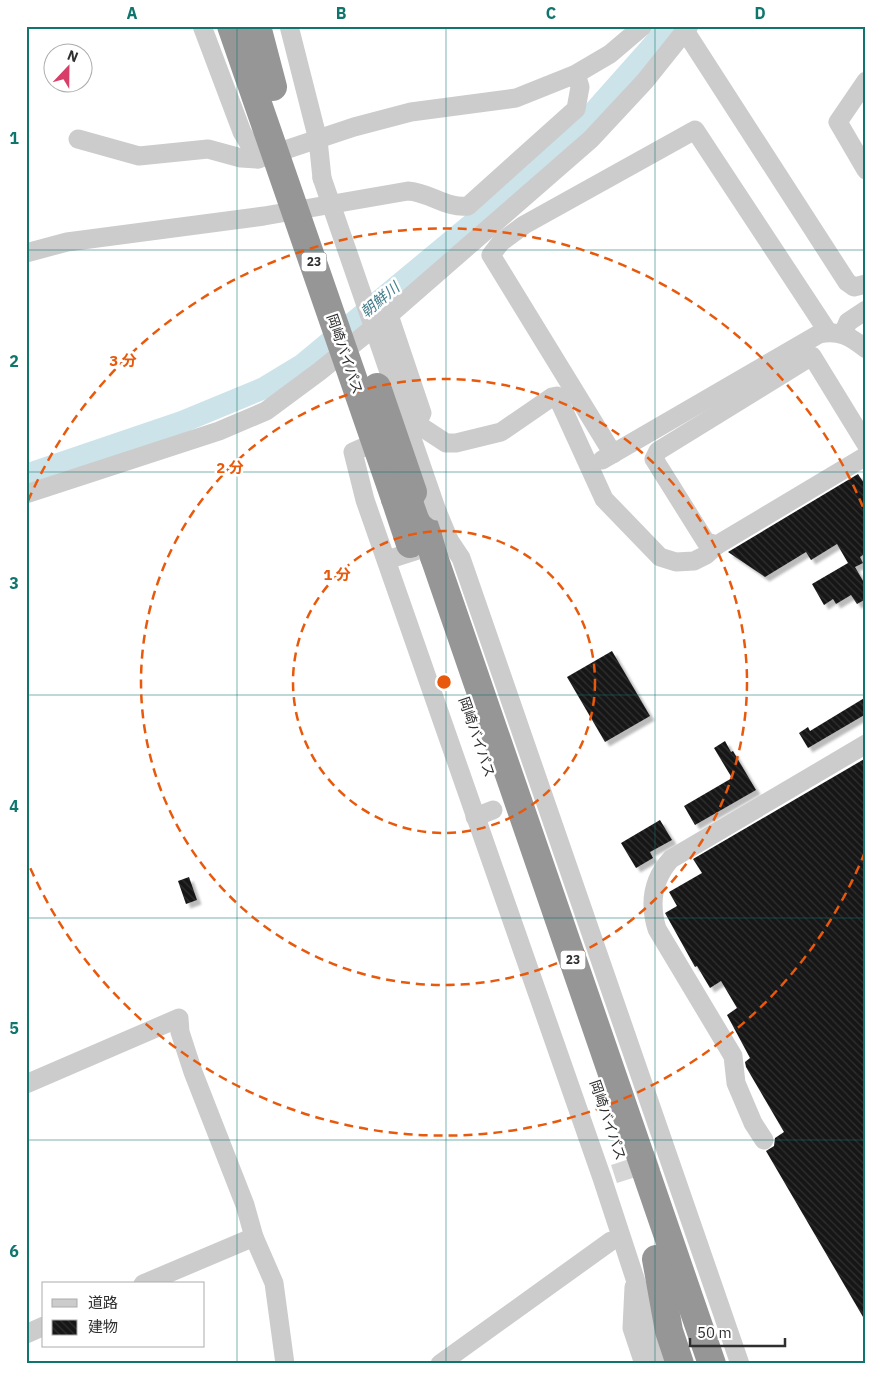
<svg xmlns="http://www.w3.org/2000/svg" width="892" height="1390" font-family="'IBM Plex Sans','Noto Sans JP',sans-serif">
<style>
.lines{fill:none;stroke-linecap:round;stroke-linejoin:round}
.river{stroke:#cbe3e9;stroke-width:22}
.building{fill:url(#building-back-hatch);filter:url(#shadow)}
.minor-tunnel{stroke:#d5d5d5;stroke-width:19;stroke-dasharray:19 9;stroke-linecap:butt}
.minor{stroke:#ccc;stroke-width:19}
.highway{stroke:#969696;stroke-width:28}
.minor-bridge{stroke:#ccc;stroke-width:19}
.highway-bridge{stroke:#969696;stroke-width:28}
.grid{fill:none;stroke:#0f766e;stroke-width:1;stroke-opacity:0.55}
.ring{fill:none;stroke:#e8590c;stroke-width:2.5;stroke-dasharray:9 6}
.labels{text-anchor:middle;stroke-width:5;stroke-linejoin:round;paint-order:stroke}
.shield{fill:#fff;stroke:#6d6d6d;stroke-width:1}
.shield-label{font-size:12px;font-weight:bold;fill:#2f2f2f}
.street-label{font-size:14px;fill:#2f2f2f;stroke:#fff}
.water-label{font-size:15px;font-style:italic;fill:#437d8a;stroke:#fff}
.centre{fill:#e8590c;stroke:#fff;stroke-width:2.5}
.ring-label{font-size:15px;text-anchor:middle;font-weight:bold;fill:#e8590c;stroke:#fff;stroke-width:5;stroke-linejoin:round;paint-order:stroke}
.neatline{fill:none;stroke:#0f766e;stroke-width:2}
.grid-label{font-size:16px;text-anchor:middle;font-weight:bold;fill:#0f766e}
</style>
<defs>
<pattern id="building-back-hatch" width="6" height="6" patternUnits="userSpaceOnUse" patternTransform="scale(1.25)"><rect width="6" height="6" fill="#161616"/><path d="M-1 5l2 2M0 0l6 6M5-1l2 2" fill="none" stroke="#303030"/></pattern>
<filter id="shadow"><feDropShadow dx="4.5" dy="4.5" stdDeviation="1" flood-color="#0004"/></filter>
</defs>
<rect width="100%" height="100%" fill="#fff"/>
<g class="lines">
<path class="river" d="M26,475L182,422L264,388L302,365L472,224L583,124L670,26"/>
</g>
<g class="building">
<path d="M858,474L866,486V553L860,557L863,563L855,567L866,586V599L857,604L851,595L836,604L833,599L824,605L812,584L848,563L837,544L811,560L806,552L765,577L728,552Z"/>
<path d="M612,651L650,716L605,742L567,677Z"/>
<path d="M866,697V714L808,748L799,733L808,727L810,731Z"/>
<path d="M725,741L731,752L733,751L756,790L695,825L684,806L732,778L714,748Z"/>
<path d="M866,758V1322L766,1151L774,1146L775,1138L784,1132L746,1067L745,1062L750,1058L727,1015L737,1008L721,981L710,988L697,966L695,967L665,913L677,906L669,892L702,873L693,859Z"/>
<path d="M660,820L672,840L650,852L653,858L636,868L621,843Z"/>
<path d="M189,877L197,900L186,904L178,881Z"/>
</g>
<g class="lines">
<path class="minor-tunnel" d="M614,1174L657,1160"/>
<g class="minor">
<path d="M202,26L242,132L258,159"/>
<path d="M289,26L318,140L322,178"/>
<path d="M685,31L847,282L854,287L866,284"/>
<path d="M866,81L838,122L866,170"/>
<path d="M78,139L139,156L208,149L241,158L258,159L354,127L411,112L516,98L576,74L610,54L643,26"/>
<path d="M26,253L67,242L264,216L408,191C429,192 447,209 468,206L576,109L580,87L576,74"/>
<path d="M389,315L422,413L417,424L353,452L365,500L602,1178L663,1364"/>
<path d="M843,334L848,322L866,310"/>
<path d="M417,424L446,443H456L501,432L552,397L557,396L604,499L660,557L676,562L694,561L706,555L717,545"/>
<path d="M866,444L812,356L658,451L654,459L706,542L717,545L866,456"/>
<path d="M613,454L491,255L501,242L524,225L695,130L828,332"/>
<path d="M602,460L819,334C839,330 850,336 866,349"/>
<path d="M26,494L219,431L266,411L320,371L389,315L591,139L645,81L689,26"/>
<path d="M437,511L449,540"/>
<path d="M387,560L449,540L461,558L740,1364"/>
<path d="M475,817L493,810"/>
<path d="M26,1084L179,1018L180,1032L193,1072L245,1205L254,1237L274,1283L285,1364"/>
<path d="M764,1140L753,1123L736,1083L733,1056L657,929C649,903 653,879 671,859L866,744"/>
<path d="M143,1284L254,1237"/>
<path d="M634,1287L632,1328L644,1364"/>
<path d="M26,1334L44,1326"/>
<path d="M440,1364L611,1241"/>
</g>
<g class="highway">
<path d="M257,26L273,87"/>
<path d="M413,492L428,536"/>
<path d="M395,499L410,544"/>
<path d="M434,557L712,1364"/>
<path d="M656,1259L669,1331L680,1364"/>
</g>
<path class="minor-bridge" d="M322,178L437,511"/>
<g class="highway-bridge">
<path d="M231,26L395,499"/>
<path d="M377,387L413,492"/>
<path d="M428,536L434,557"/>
</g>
</g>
<path class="grid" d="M237,26V1364M446,26V1364M655,26V1364M26,250H866M26,472H866M26,695H866M26,918H866M26,1140H866"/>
<g class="ring">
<circle cx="444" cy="682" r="151"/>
<circle cx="444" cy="682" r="303"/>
<path d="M865 852A454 454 0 0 1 28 863M28 501A454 454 0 0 1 865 512"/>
</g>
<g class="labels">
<g class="shield">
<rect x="301.5" y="252.5" width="25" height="19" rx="4"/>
<rect x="560.5" y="950.5" width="25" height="19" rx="4"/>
</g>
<g class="shield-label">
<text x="314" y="266">23</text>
<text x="573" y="964">23</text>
</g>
<g class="street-label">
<text transform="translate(345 354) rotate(71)" y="5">岡崎バイパス</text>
<text transform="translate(477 737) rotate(71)" y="5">岡崎バイパス</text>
<text transform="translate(608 1120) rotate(71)" y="5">岡崎バイパス</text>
</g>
<g class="water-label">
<text transform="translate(380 300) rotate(-40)" y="5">朝鮮川</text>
</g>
</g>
<circle cx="444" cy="682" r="8" class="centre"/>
<g class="ring-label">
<text x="123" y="366">3 分</text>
<text x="230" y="473">2 分</text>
<text x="337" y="580">1 分</text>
</g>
<rect width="892" height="1390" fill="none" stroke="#ffffff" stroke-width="55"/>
<rect x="42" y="1282" width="162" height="65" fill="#ffffff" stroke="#acacac"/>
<rect x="52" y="1299" width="25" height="8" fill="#cccccc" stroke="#acacac"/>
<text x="88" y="1308" font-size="15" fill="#2f2f2f">道路</text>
<rect x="52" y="1320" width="25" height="15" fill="url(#building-back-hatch)" stroke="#acacac"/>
<text x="88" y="1332" font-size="15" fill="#2f2f2f">建物</text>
<g transform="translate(68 68) rotate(22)"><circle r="24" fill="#ffffff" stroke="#acacac"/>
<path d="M0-4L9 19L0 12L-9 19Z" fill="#d73f68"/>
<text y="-8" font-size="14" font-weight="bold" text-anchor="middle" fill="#2f2f2f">N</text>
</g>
<path d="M690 1338v8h95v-8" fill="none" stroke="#2f2f2f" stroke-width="2.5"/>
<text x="697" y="1338" font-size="15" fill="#2f2f2f" stroke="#ffffff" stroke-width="4" paint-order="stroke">50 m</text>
<rect x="28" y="28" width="836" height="1334" class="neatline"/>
<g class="grid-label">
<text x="132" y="19">A</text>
<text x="341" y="19">B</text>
<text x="551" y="19">C</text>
<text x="760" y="19">D</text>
<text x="14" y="144">1</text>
<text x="14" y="367">2</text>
<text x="14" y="589">3</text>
<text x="14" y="812">4</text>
<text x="14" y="1034">5</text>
<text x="14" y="1257">6</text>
</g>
</svg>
